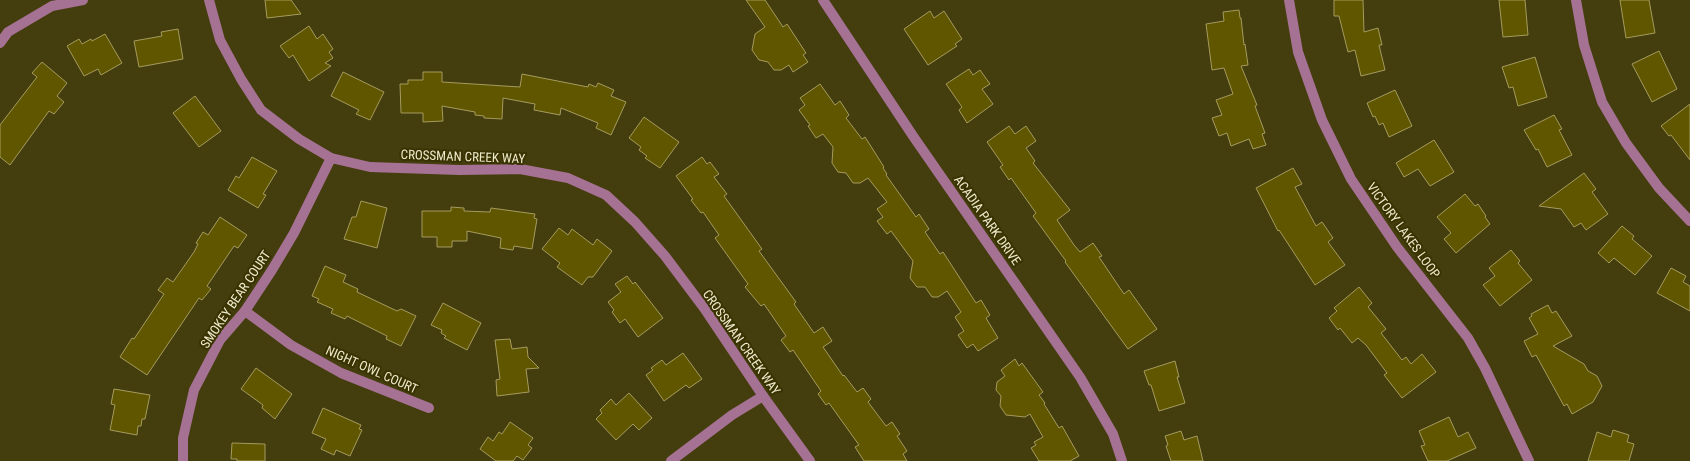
<svg xmlns="http://www.w3.org/2000/svg" width="1690" height="461" font-family="'Roboto Condensed',sans-serif">
<style>
.building{fill:#615600;stroke:#a49b5e}
.lines{fill:none;stroke-linecap:round;stroke-linejoin:round}
.minor{stroke:#a67293;stroke-width:10}
.labels{text-anchor:middle;stroke-width:4;stroke-linejoin:round;paint-order:stroke}
.street-label{font-size:13px;fill:#eeeacc;stroke:#393201}
</style>
<rect width="100%" height="100%" fill="#443d0e"/>
<g class="building">
<path d="M265,0H291L301,14L267,18Z"/>
<path d="M746,0H765L783,27L787,24L806,53L803,55L808,62L793,72L789,65L781,70H774L768,62L759,60L752,50L755,34L765,27Z"/>
<path d="M1334,0H1363L1364,32L1378,28L1382,45H1379L1385,70L1361,76L1355,50L1348,52L1339,16H1334Z"/>
<path d="M1499,0H1525L1528,35L1503,37Z"/>
<path d="M1620,0H1649L1655,33L1626,38Z"/>
<path d="M1239,10L1240,18H1241L1244,45L1245,44L1248,65L1241,66L1257,105L1255,106L1265,133L1262,134L1266,145L1253,149L1249,139L1231,146L1227,133L1219,136L1212,118L1222,115L1216,100L1233,94L1224,68L1212,70L1206,24L1224,21L1223,12Z"/>
<path d="M930,11L934,18L944,11L962,39L955,44L957,46L928,65L904,29Z"/>
<path d="M309,26L317,39L323,34L333,49L329,52L333,58L325,63L331,66L309,81L293,55L289,58L280,46Z"/>
<path d="M178,29L183,59L139,67L134,41L162,36L161,32Z"/>
<path d="M105,34L122,63L101,75L98,69L84,76L67,46L79,39L82,44L91,39L92,41Z"/>
<path d="M1659,51L1677,89L1652,102L1632,64Z"/>
<path d="M1535,57L1547,97L1518,106L1513,87L1509,88L1502,67Z"/>
<path d="M42,62L67,83L57,96L64,102L54,114L49,111L10,165L0,157V125L37,77L32,73Z"/>
<path d="M969,69L973,75L980,70L990,84L982,89L993,104L967,123L959,110L962,107L946,84Z"/>
<path d="M343,72L384,92L370,120L356,114L359,110L331,96Z"/>
<path d="M423,72H442V82L520,87L522,74L588,87L589,84L596,87L598,83L614,90L611,96L626,102L611,135L596,128L598,123L561,108L560,115L534,110L535,104L503,98L502,119L484,118V116L475,115V112L442,106L443,121L423,122V113H401L400,84H408V80H423Z"/>
<path d="M820,84L835,105L840,101L849,115L846,118L862,139L865,137L884,167L883,168L887,174L886,175L916,217L919,214L929,229L925,232L940,254L943,252L976,303L981,300L990,315L986,318L998,338L978,351L973,344L967,348L958,335L964,331L955,317L961,312L947,291L938,297H932L925,287H917L910,278L913,261L891,231L887,234L877,221L883,217L877,209L887,202L868,178L860,183H853L846,173L838,172L832,163L833,147L823,134L816,138L808,126L810,125L799,110L805,105L800,98Z"/>
<path d="M1395,90L1412,126L1389,137L1383,123L1379,125L1375,116L1373,117L1367,103Z"/>
<path d="M195,96L221,131L199,147L173,113Z"/>
<path d="M1690,104V160L1671,135L1669,136L1661,126Z"/>
<path d="M1554,115L1562,129L1559,130L1572,155L1547,167L1538,149L1536,150L1524,130Z"/>
<path d="M644,117L679,142L660,168L645,158L647,156L639,150L641,147L629,138Z"/>
<path d="M1009,126L1015,134L1026,126L1036,141L1026,148L1035,161L1033,163L1070,210L1057,220L1074,245L1080,252L1093,243L1102,256L1099,257L1124,294L1129,290L1157,329L1128,349L1065,262L1066,261L1033,216L1036,213L1011,178L1009,180L1000,167L1003,165L987,142Z"/>
<path d="M1434,140L1454,172L1430,186L1418,169L1404,177L1396,163Z"/>
<path d="M252,157L277,171L263,194L266,195L258,208L228,190L236,176L239,178Z"/>
<path d="M702,157L707,164L710,162L719,174L714,177L727,194L724,196L762,249L759,251L796,302L794,304L814,333L823,327L832,341L823,347L843,376L844,375L857,392L863,388L871,399L868,402L886,426L892,422L900,434L897,436L907,451L903,454L907,461H864L855,447L859,445L829,403L826,405L818,394L821,391L793,350L790,352L781,340L786,336L764,304L761,306L745,287L748,284L715,238L719,235L703,212L701,213L691,200L693,199L676,176Z"/>
<path d="M1293,168L1302,184L1295,187L1316,226L1322,222L1333,238L1328,242L1345,265L1315,285L1279,230L1278,231L1256,188Z"/>
<path d="M1584,173L1596,189L1592,192L1608,214L1586,230L1581,223L1574,227L1561,209L1539,206Z"/>
<path d="M1465,194L1475,206L1478,204L1486,216L1485,217L1490,224L1456,253L1444,239L1451,233L1437,217Z"/>
<path d="M361,201L387,208L377,248L344,239L352,217H356Z"/>
<path d="M451,207L464,208V211L490,212L491,208L535,214L534,218L537,219L532,249L514,246L513,250L500,248L501,238L467,231V241H452V247H437V237H422V211H451Z"/>
<path d="M220,217L247,235L238,248L234,246L207,286L211,289L202,300L199,298L147,375L120,357L132,338L134,339L164,294L158,290L167,278L173,282L194,252L198,244L196,243L203,232L208,235Z"/>
<path d="M1622,226L1634,236L1632,239L1652,256L1635,275L1614,258L1609,263L1598,253Z"/>
<path d="M559,228L568,235L572,229L593,245L597,239L612,251L593,277H588L582,285L557,267L560,263L542,249Z"/>
<path d="M1511,250L1520,261L1518,263L1532,280L1500,306L1483,285L1495,276L1489,268Z"/>
<path d="M325,266L346,275L343,282L358,289L357,292L397,311L401,309L416,316L401,346L386,339L387,336L347,316L345,319L331,313L333,309L317,302L319,299L312,296Z"/>
<path d="M1671,268L1686,276L1683,282L1690,286V311L1657,293Z"/>
<path d="M627,276L633,284L635,282L663,318L638,337L625,319L620,323L612,312L614,310L608,302L621,292L615,284Z"/>
<path d="M1359,287L1372,303L1368,307L1386,329L1381,333L1402,360L1406,357L1411,364L1422,354L1436,372L1402,398L1384,375L1387,373L1366,345L1358,338L1352,343L1340,328L1338,330L1329,318L1337,311L1334,308Z"/>
<path d="M443,303L481,323L467,350L444,338L446,336L441,333L442,330L431,325Z"/>
<path d="M1548,305L1552,313L1556,311L1572,336L1553,346L1584,364L1588,371L1597,376L1602,386L1593,402L1572,414L1567,404L1564,406L1536,355L1532,357L1524,341L1538,334L1529,318L1532,316L1531,314Z"/>
<path d="M510,339L512,349L527,347L528,357L539,368L526,369L529,392L497,396L496,380L500,379L495,340Z"/>
<path d="M683,353L702,379L689,388L686,385L664,401L646,375L653,370L651,368L662,360L666,365Z"/>
<path d="M1015,359L1019,366L1022,363L1043,392L1039,395L1045,403L1044,404L1059,428L1062,426L1079,456L1070,461H1039L1031,448L1036,445L1034,442L1043,437L1030,414L1025,417L1006,415L1000,406L1001,396L996,390L997,382L1005,376L1001,370Z"/>
<path d="M1175,361L1179,377H1177L1185,403L1159,411L1151,385H1149L1144,371Z"/>
<path d="M256,368L292,394L275,419L262,408L263,405L241,389Z"/>
<path d="M114,389L150,395L145,419H142L141,426H138L137,435L110,430L115,405L111,404Z"/>
<path d="M629,393L652,418L639,430L633,424L616,440L596,419L602,413L600,410L611,399L616,405Z"/>
<path d="M323,408L361,425L359,429L362,430L350,456L336,450L334,455L321,449L326,439L312,433Z"/>
<path d="M1449,417L1458,437L1468,432L1476,448L1447,461H1428L1421,446L1425,445L1419,431Z"/>
<path d="M510,422L533,438L528,445L532,448L523,460L517,456L513,461H496L480,449L488,437L493,441L499,432L502,434Z"/>
<path d="M1613,430L1629,435L1627,442L1634,444L1629,461H1588L1597,432L1611,437Z"/>
<path d="M1181,431L1184,440L1197,436L1203,461H1171L1166,446L1168,445L1165,436Z"/>
<path d="M232,443L265,444V461H237V459H231Z"/>
</g>
<g class="lines">
<g class="minor">
<path d="M209,0L220,40L241,79L261,110L299,139L331,158L370,167L459,170L520,169L568,178L606,195L635,222L665,256L704,308L763,396L810,461"/>
<path d="M823,0L913,136L1080,377L1113,434L1122,461"/>
<path d="M1289,0L1298,52L1322,120L1351,179L1397,247L1468,338L1485,368L1529,461"/>
<path d="M1576,0L1584,45L1602,102L1626,143L1659,188L1690,221"/>
<path d="M0,43L8,32L52,6L83,0"/>
<path d="M245,311L291,345L341,373L429,408"/>
<path d="M183,461V438L194,390L220,340L245,311L272,270L294,233L331,158"/>
<path d="M671,461L732,415L763,396"/>
</g>
</g>
<g class="labels">
<g class="street-label">
<text transform="translate(463 156) rotate(2)" y="5">CROSSMAN CREEK WAY</text>
<text transform="translate(988 220) rotate(55)" y="5">ACADIA PARK DRIVE</text>
<text transform="translate(1404 230) rotate(54)" y="5">VICTORY LAKES LOOP</text>
<text transform="translate(235 299) rotate(-56)" y="5">SMOKEY BEAR COURT</text>
<text transform="translate(742 342) rotate(55)" y="5">CROSSMAN CREEK WAY</text>
<text transform="translate(372 369) rotate(24)" y="5">NIGHT OWL COURT</text>
</g>
</g>
</svg>
